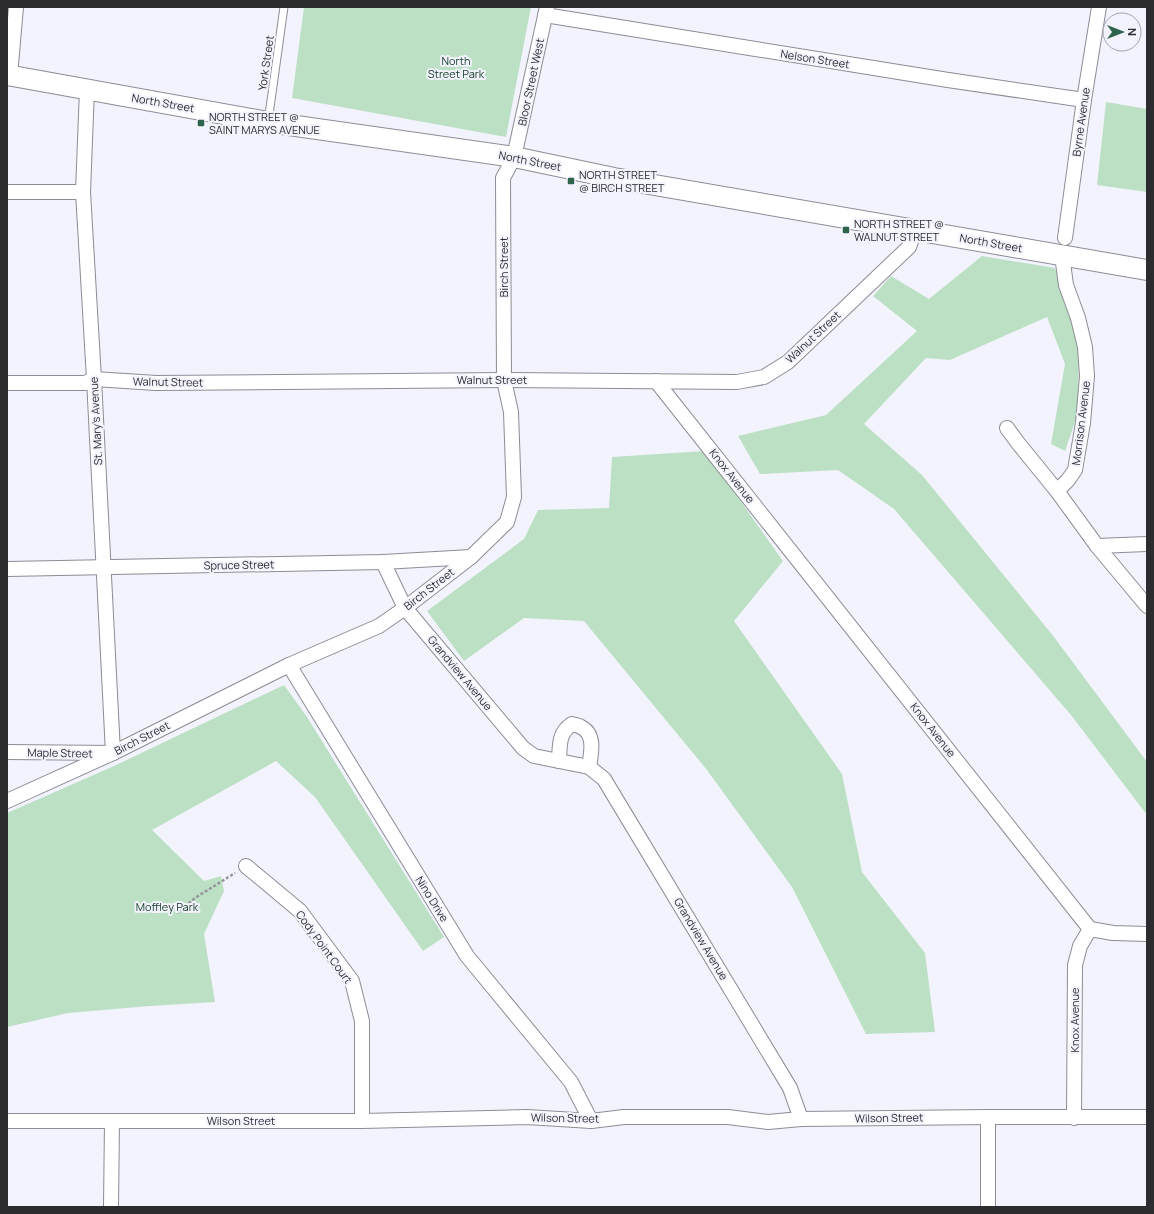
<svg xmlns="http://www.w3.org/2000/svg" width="1154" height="1214" font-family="Manrope,sans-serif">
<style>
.green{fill:#bce0c4}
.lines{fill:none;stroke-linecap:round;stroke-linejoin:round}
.lane-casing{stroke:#8c8c96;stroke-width:9}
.street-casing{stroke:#8c8c96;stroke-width:16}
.secondary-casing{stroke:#8c8c96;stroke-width:22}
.path{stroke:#96969d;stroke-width:2.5;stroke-dasharray:3 2;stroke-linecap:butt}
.lane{stroke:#fff;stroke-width:7}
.street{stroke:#fff;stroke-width:14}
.secondary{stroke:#fff;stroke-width:20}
.poi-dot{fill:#2d644b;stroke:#f3f3fe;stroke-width:1.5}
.labels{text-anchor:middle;stroke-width:4;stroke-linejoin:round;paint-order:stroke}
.street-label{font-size:11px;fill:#2c2c30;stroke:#f3f3fe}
.park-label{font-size:11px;fill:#103b20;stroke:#f3f3fe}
.poi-label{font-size:11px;fill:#2c2c30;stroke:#f3f3fe;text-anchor:start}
</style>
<rect width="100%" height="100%" fill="#f3f3fe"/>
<g class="green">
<path d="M304,7H531L506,137L292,98Z"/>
<path d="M1106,102L1147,109V192L1097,185Z"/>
<path d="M982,256L1055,268L1080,333L1077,416L1065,451L1051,444L1065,364L1047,317L950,360L926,358L864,424L922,475L1054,637L1147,762V815L1071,715L894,509L838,470L760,474L738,436L826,415L917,331L873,296L891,276L929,299Z"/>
<path d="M705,451L783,561L734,621L842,774L862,872L925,953L935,1032L866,1034L792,887L707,770L584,621L524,618L464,661L427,611L524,539L538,510L609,508L612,457Z"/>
<path d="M284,685L307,717L444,937L423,951L315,797L276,761L152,830L204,881L221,876L224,891L204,934L215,1002L150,1006L68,1013L7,1027V813L114,766Z"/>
</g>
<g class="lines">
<g class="lane-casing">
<path id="lane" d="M268,122L284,7"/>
</g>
<g class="street-casing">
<g id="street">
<path d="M545,15L948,80L1084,100"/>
<path d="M10,76L16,7"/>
<path d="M7,192H83"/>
<path d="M1065,238L1084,100L1099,7"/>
<path d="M656,381L1090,929"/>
<path d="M7,383H85L94,379L156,383L504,380L737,382L764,377L788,362L909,247L915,230"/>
<path d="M1007,428L1018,443L1057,491L1097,546L1147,606"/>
<path d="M1057,491L1068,480L1075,470L1083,423L1087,376L1085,347L1078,318L1066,285L1062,255"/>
<path d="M1097,546L1147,544"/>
<path d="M383,562L405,608L523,748L534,756L589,767L604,779L790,1088L801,1119"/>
<path d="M7,569L383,562L471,557"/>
<path d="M289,665L467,956L571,1082L591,1121"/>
<path d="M7,752L113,753L94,379L83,192L87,89"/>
<path d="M559,761C560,746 558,733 572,724C574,725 578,725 581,727C596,734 591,754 589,767"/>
<path d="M7,801L113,753L289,665L379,626L405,608L471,557L507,522L514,497L511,412L504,380L503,178L514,157L547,7"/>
<path d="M246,866L300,911L352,981L362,1021V1121"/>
<path d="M1090,929L1113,933L1147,934"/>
<path d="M988,1117V1207"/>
<path d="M1074,1118L1075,965L1080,946L1090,929"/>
<path d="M7,1121H362L527,1117L591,1121L624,1117H728L768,1122L801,1119L988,1117H1147"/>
<path d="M111,1207L112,1121"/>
</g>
</g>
<g class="secondary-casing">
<path id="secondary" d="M7,75L268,122L514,157L614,178L1147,270"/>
</g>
<path class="path" d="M177,913L195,898L235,873"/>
<use href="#lane" class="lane"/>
<use href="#street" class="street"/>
<use href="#secondary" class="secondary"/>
</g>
<g class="poi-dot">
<rect x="197" y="119" width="8" height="8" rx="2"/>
<rect x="567" y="177" width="8" height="8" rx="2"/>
<rect x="842" y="226" width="8" height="8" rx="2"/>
</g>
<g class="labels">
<g class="street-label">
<text transform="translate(815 59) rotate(9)" y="4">Nelson Street</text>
<text transform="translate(266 63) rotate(-82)" y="4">York Street</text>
<text transform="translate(531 82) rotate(-78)" y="4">Bloor Street West</text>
<text transform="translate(163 103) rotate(10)" y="4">North Street</text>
<text transform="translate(1081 122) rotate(-82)" y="4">Byrne Avenue</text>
<text transform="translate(530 161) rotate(11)" y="4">North Street</text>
<text transform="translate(991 243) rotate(10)" y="4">North Street</text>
<text transform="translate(504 267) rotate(-90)" y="4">Birch Street</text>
<text transform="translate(813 337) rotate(-43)" y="4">Walnut Street</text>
<text x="492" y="384">Walnut Street</text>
<text transform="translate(168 382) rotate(1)" y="4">Walnut Street</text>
<text transform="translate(96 421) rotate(-93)" y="4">St. Mary's Avenue</text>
<text transform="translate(1081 423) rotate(-83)" y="4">Morrison Avenue</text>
<text transform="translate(732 476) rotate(52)" y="4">Knox Avenue</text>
<text transform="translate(239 565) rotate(-1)" y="4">Spruce Street</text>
<text transform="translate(429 589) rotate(-38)" y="4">Birch Street</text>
<text transform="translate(460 673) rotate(50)" y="4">Grandview Avenue</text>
<text transform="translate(933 730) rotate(52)" y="4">Knox Avenue</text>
<text transform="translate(142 738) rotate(-27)" y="4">Birch Street</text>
<text transform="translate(60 753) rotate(1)" y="4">Maple Street</text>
<text transform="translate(432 899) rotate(58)" y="4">Nino Drive</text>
<text transform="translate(701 939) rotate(59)" y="4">Grandview Avenue</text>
<text transform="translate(324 947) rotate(54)" y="4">Cody Point Court</text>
<text transform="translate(1075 1020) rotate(-90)" y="4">Knox Avenue</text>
<text transform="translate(565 1118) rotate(1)" y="4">Wilson Street</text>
<text transform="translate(889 1118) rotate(-1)" y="4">Wilson Street</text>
<text x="241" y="1125">Wilson Street</text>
</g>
<g class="park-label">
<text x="456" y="65">North<tspan x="456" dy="13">Street Park</tspan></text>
<text x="167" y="911">Moffley Park</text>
</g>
<g class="poi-label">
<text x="209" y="121">NORTH STREET @<tspan x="209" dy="13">SAINT MARYS AVENUE</tspan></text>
<text x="579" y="179">NORTH STREET<tspan x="579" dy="13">@ BIRCH STREET</tspan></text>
<text x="854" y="228">NORTH STREET @<tspan x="854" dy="13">WALNUT STREET</tspan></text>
</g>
</g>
<rect width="1154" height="1214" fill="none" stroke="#2c2c30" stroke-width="16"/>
<g transform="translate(1122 32) rotate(90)"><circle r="19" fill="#f3f3fe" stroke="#a3a3ac"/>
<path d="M0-3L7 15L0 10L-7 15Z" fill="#2d644b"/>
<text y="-6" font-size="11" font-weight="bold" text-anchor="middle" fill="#2c2c30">N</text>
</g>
</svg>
